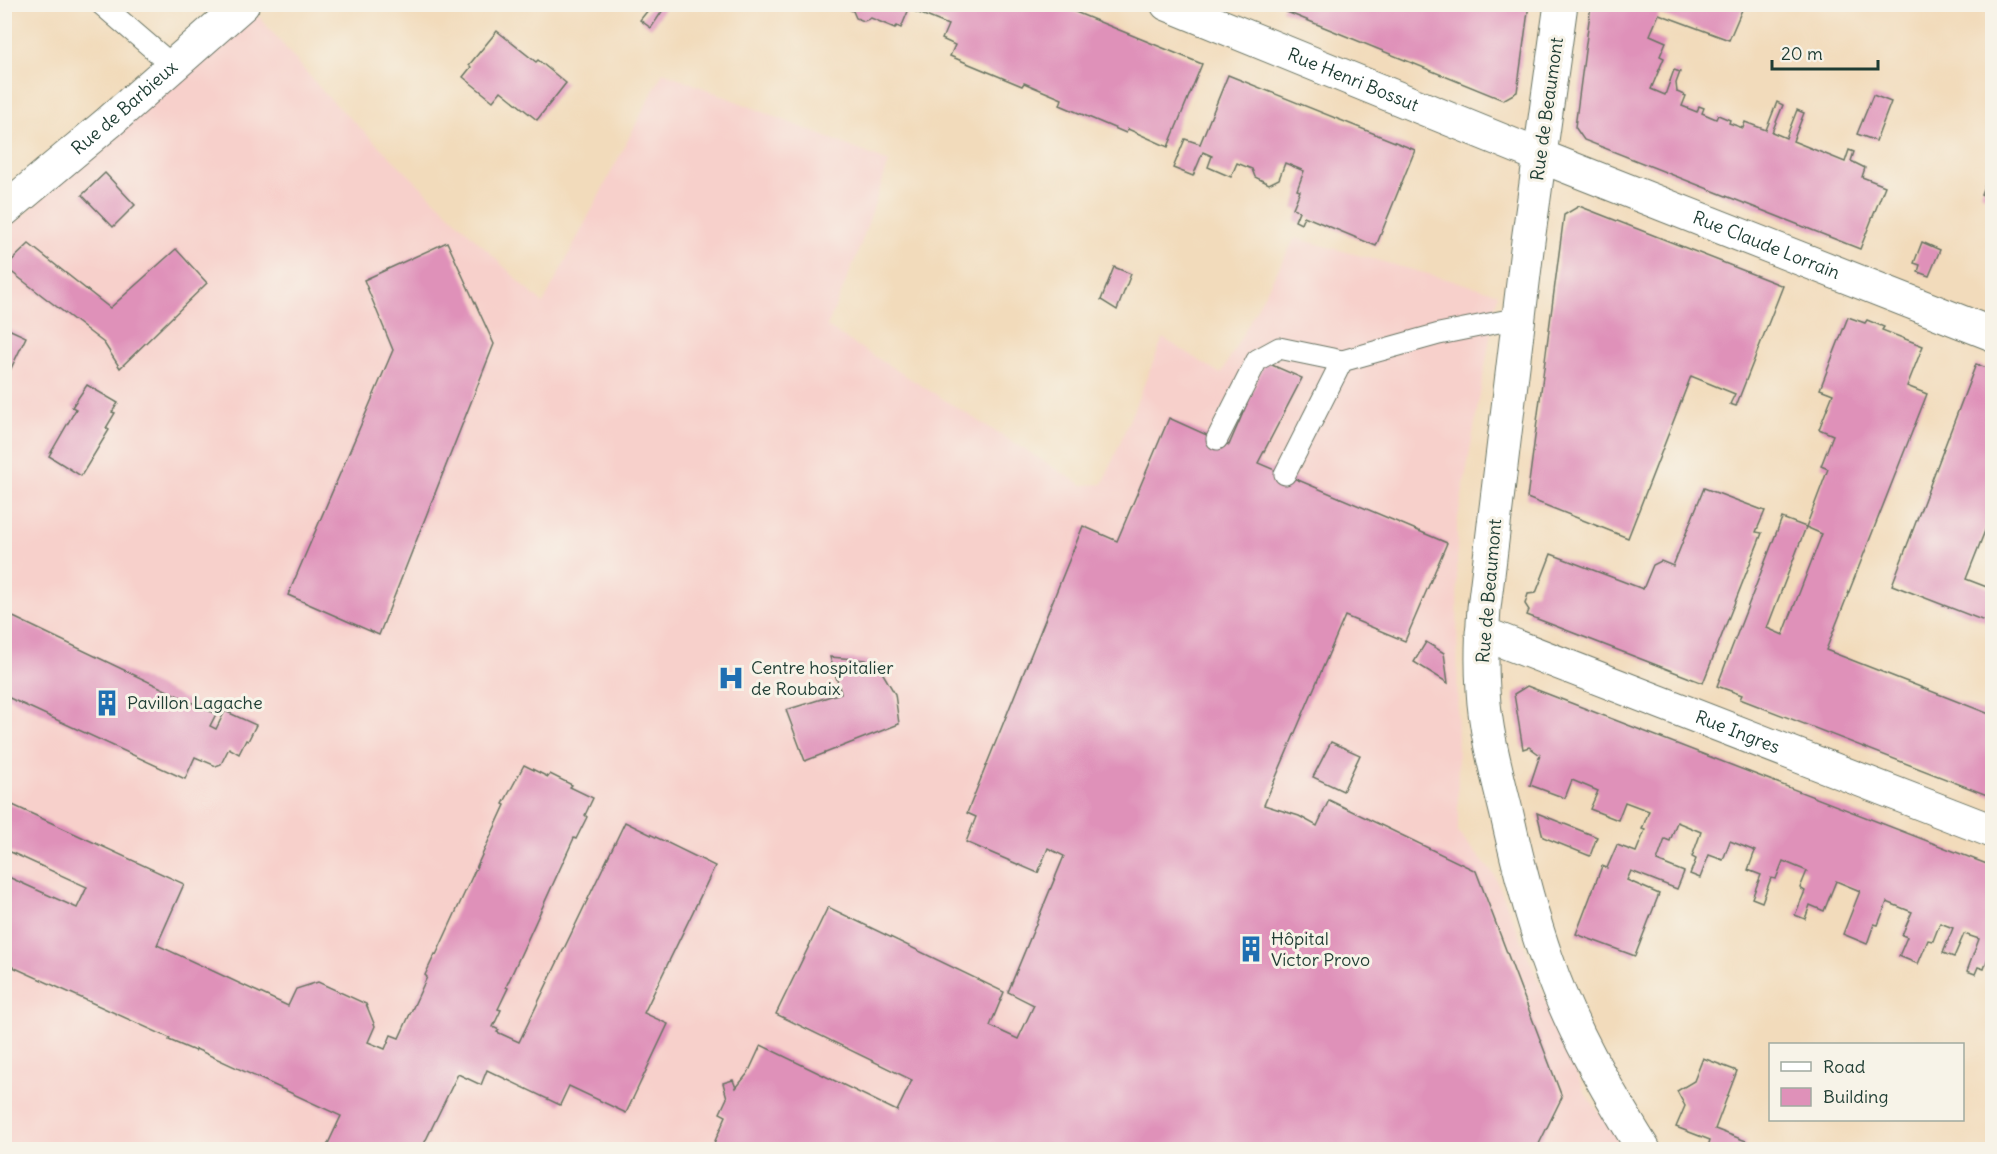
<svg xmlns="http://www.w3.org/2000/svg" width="1997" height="1154" font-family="Delius,sans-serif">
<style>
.built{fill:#f7d0cb}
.building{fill:#df91b9}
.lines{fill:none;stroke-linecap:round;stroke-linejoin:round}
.service-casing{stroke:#697463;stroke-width:23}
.minor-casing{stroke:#697463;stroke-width:35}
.service{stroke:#fff;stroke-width:21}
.minor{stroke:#fff;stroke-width:33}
.labels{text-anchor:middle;stroke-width:6;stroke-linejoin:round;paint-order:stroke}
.street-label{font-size:18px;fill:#1f3d34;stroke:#f7f3e8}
.poi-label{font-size:18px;fill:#1f3d34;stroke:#f7f3e8;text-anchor:start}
</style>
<rect width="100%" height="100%" fill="#f7f3e8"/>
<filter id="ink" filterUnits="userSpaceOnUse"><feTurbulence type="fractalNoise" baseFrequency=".0167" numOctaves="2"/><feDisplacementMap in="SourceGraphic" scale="12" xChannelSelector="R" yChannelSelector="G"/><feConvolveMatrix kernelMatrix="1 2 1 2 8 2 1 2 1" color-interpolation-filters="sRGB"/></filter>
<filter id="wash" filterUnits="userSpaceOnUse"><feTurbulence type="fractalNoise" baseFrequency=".008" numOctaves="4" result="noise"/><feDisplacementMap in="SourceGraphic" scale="24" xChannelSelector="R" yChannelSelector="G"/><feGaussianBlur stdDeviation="1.35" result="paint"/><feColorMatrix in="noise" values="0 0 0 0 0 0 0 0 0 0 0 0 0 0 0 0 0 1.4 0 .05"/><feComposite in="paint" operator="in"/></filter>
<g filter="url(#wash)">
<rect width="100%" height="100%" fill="#f2dbbb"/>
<path class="built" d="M255,12L325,94L543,304L663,72L889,162L857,255L827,327L1082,485L1103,484L1163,338L1221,374L1295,238L1498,293L1457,524L1458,832L1495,876L1586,1095L1628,1149H5L4,232Z"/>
<g id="blocks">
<g class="building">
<path d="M653,4H667L651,28L640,20Z"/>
<path d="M837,4H1056L1202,64L1168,147L1128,129L1126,133L1060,105L1062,99L1024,83L1022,86L950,56L955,45L942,39L948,25L909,9L901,28L897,26L895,28L871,18L864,21L856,18L853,11Z"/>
<path d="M1284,4H1529L1517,92L1503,100L1282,10Z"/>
<path d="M1591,5H1744L1729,40L1659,14L1650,35L1666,42L1660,56L1664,58L1651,89L1665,95L1674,70L1680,72L1676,83L1677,92L1686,96L1682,106L1697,112L1699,106L1704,108L1702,113L1716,119L1718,115L1730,120L1729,123L1743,128L1745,122L1766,130L1777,102L1783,105L1772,132L1786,138L1797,110L1804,113L1793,141L1845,162L1849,150L1854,152L1851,161L1865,168L1862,177L1885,186L1860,249L1584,140L1575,127Z"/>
<path d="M497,31L536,62L538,60L566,83L537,120L501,91L493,101L463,77L471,67L469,65Z"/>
<path d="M1228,75L1415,150L1376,246L1304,216L1301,224L1295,221L1299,211L1293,208L1300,191L1297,190L1304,171L1285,163L1279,179L1269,184L1255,177L1252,169L1237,163L1231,177L1208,167L1212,156L1203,152L1193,176L1173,168L1185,139L1200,144Z"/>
<path d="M1873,95L1891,102L1876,141L1857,134Z"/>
<path d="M1992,166V199L1981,194Z"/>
<path d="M105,173L135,205L113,227L82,195Z"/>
<path d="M1579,206L1783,286L1736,406L1730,404L1735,394L1691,376L1628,538L1527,498L1564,215Z"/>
<path d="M447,242L494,344L379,635L288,595L393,350L364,280Z"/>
<path d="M1922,242L1940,250L1929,276L1918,272L1920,265L1914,263Z"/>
<path d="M29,244L110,308L176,249L207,283L120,368L104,343L5,267Z"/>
<path d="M1114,267L1131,274L1117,310L1101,300Z"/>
<path d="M1848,317L1865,323L1867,320L1884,327L1882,330L1923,346L1907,386L1927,394L1826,650L1992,715V797L1740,699L1742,695L1717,686L1782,518L1806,527L1767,628L1783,635L1822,534L1806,527L1828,469L1821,466L1833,435L1819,429L1833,394L1820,389Z"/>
<path d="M4,327L26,337L4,383Z"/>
<path d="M1265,362L1302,378L1258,463L1447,543L1405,641L1345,616L1264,805L1299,816L1317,826L1329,800L1476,871L1562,1097L1536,1150H711L726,1116L720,1113L727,1098L723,1083L733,1080L736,1088L748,1073L761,1045L897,1111L912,1080L776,1014L828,907L1004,992L990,1026L1018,1039L1034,1005L1008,992L1064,856L1048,848L1038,873L966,842L976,817L967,813L1083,526L1117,541L1169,418L1229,445Z"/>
<path d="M1976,364L1992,370V513L1966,579L1992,589V624L1892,585Z"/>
<path d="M87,385L118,403L112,412L115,413L106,428L109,430L81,476L49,456L76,409L72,407Z"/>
<path d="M1704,488L1765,511L1756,532L1762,533L1703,683L1527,615L1529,610L1525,604L1528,594L1536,593L1551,554L1643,589L1653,565L1661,561L1673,566Z"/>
<path d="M5,613L216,714L210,726L216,729L225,711L256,725L248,741L246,740L239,754L229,748L221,764L216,766L195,757L185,779L5,696Z"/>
<path d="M1426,642L1444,653L1448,683L1414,662Z"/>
<path d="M830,657L866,660L882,672L895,694L899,724L805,761L786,710L841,693Z"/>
<path d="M1527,686L1992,866V946L1984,969L1978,967L1975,974L1967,971L1979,939L1964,934L1954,957L1943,953L1953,928L1940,923L1933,941L1928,940L1918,964L1899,956L1907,937L1902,935L1912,912L1887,902L1878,925L1874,924L1867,944L1843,934L1860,891L1836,881L1824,911L1810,905L1805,919L1795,915L1805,891L1800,888L1807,871L1783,861L1776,879L1771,878L1762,902L1752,898L1761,875L1748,870L1755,851L1730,841L1723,860L1709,855L1700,878L1690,874L1696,859L1692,857L1701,832L1677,822L1670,841L1665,839L1657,861L1684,872L1677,889L1631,871L1627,880L1659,894L1635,956L1576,934L1602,866L1607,868L1617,845L1636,852L1645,830L1642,829L1649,811L1625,802L1618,820L1590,809L1598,791L1572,780L1565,798L1530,785L1540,755L1529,747L1523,749L1514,694Z"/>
<path d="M1331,742L1360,755L1343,791L1313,777Z"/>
<path d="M524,765L548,777L550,774L572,785L570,787L593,798L585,815L587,817L576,839L574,838L506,987L508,988L498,1009L501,1010L493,1027L499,1030L497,1032L519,1042L625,822L715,866L644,1013L668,1024L626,1113L569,1086L560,1105L487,1070L481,1085L458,1074L421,1150H325L341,1116L196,1049L195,1051L169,1040L170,1038L4,963V875L77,908L87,887L4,849V801L184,884L157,945L288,1006L296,989L318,982L366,1004L375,1026L368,1042L385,1049L391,1035L399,1038L427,977L425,975L435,954L436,955L505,805L503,804Z"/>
<path d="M1537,813L1597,837L1590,856L1543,837Z"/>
<path d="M1703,1058L1737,1071L1715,1129L1746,1141L1743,1150H1707L1710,1140L1676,1127L1685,1106L1677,1091L1694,1081Z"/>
</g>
</g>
</g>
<g filter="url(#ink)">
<use href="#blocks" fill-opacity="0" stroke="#697463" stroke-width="1.5"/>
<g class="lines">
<g class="service-casing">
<g id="service">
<path d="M101,4L173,66"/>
<path d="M1342,361L1439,334L1519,318"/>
<path d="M1217,439L1257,360L1279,348L1342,361L1285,474"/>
</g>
</g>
<g class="minor-casing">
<g id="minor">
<path id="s1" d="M1167,4L1540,156L1992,334"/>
<path d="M1561,4L1528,241L1484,608C1482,635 1481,662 1483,690C1485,731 1497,774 1507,815C1518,864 1530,912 1547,960C1570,1027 1606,1089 1644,1150"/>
<path id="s2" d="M4,210L108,123L243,4"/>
<path id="s3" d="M1482,633L1992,831"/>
</g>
</g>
<use href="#service" class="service"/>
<use href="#minor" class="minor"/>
</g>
</g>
<defs>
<g id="hospital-bare" transform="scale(2.07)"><path d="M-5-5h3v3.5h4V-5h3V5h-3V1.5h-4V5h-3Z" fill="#1f6fb2" stroke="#f7f3e8" stroke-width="2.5" paint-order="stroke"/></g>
<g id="building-bare" transform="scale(2.07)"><path d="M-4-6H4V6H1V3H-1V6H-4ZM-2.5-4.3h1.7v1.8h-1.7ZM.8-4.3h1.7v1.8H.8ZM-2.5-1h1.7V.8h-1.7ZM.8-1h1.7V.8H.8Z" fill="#1f6fb2" stroke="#f7f3e8" stroke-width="2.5" paint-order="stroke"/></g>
</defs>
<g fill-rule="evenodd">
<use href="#hospital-bare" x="731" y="678"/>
<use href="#building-bare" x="107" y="703"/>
<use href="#building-bare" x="1251" y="949"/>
</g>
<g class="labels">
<g class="street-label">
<text dy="6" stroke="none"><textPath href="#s1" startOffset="201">Rue Henri Bossut</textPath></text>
<text dy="6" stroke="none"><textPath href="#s2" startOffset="158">Rue de Barbieux</textPath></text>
<text transform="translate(1547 109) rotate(-82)" y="6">Rue de Beaumont</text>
<text dy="6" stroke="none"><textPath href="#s1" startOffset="646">Rue Claude Lorrain</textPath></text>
<text transform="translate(1489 591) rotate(-85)" y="6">Rue de Beaumont</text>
<text dy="6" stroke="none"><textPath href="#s3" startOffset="274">Rue Ingres</textPath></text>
</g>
<g class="poi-label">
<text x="751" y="674">Centre hospitalier<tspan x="751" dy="21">de Roubaix</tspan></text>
<text x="127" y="709">Pavillon Lagache</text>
<text x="1271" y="945">Hôpital<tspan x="1271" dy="21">Victor Provo</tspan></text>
</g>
</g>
<rect width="1997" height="1154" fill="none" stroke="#f7f3e8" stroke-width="24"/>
<rect x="1769" y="1043" width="195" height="78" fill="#f7f3e8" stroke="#a1aaa0" stroke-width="1.5"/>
<rect x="1781" y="1062" width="30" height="9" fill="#ffffff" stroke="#a1aaa0" stroke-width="1.5"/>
<text x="1823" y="1073" font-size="18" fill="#1f3d34">Road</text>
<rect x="1781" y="1088" width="30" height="18" fill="#df91b9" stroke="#a1aaa0" stroke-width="1.5"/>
<text x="1823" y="1103" font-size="18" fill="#1f3d34">Building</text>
<path d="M1772 60v9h106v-9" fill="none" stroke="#1f3d34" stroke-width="3"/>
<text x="1781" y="60" font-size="18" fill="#1f3d34" stroke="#f7f3e8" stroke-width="4.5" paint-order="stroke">20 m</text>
</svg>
